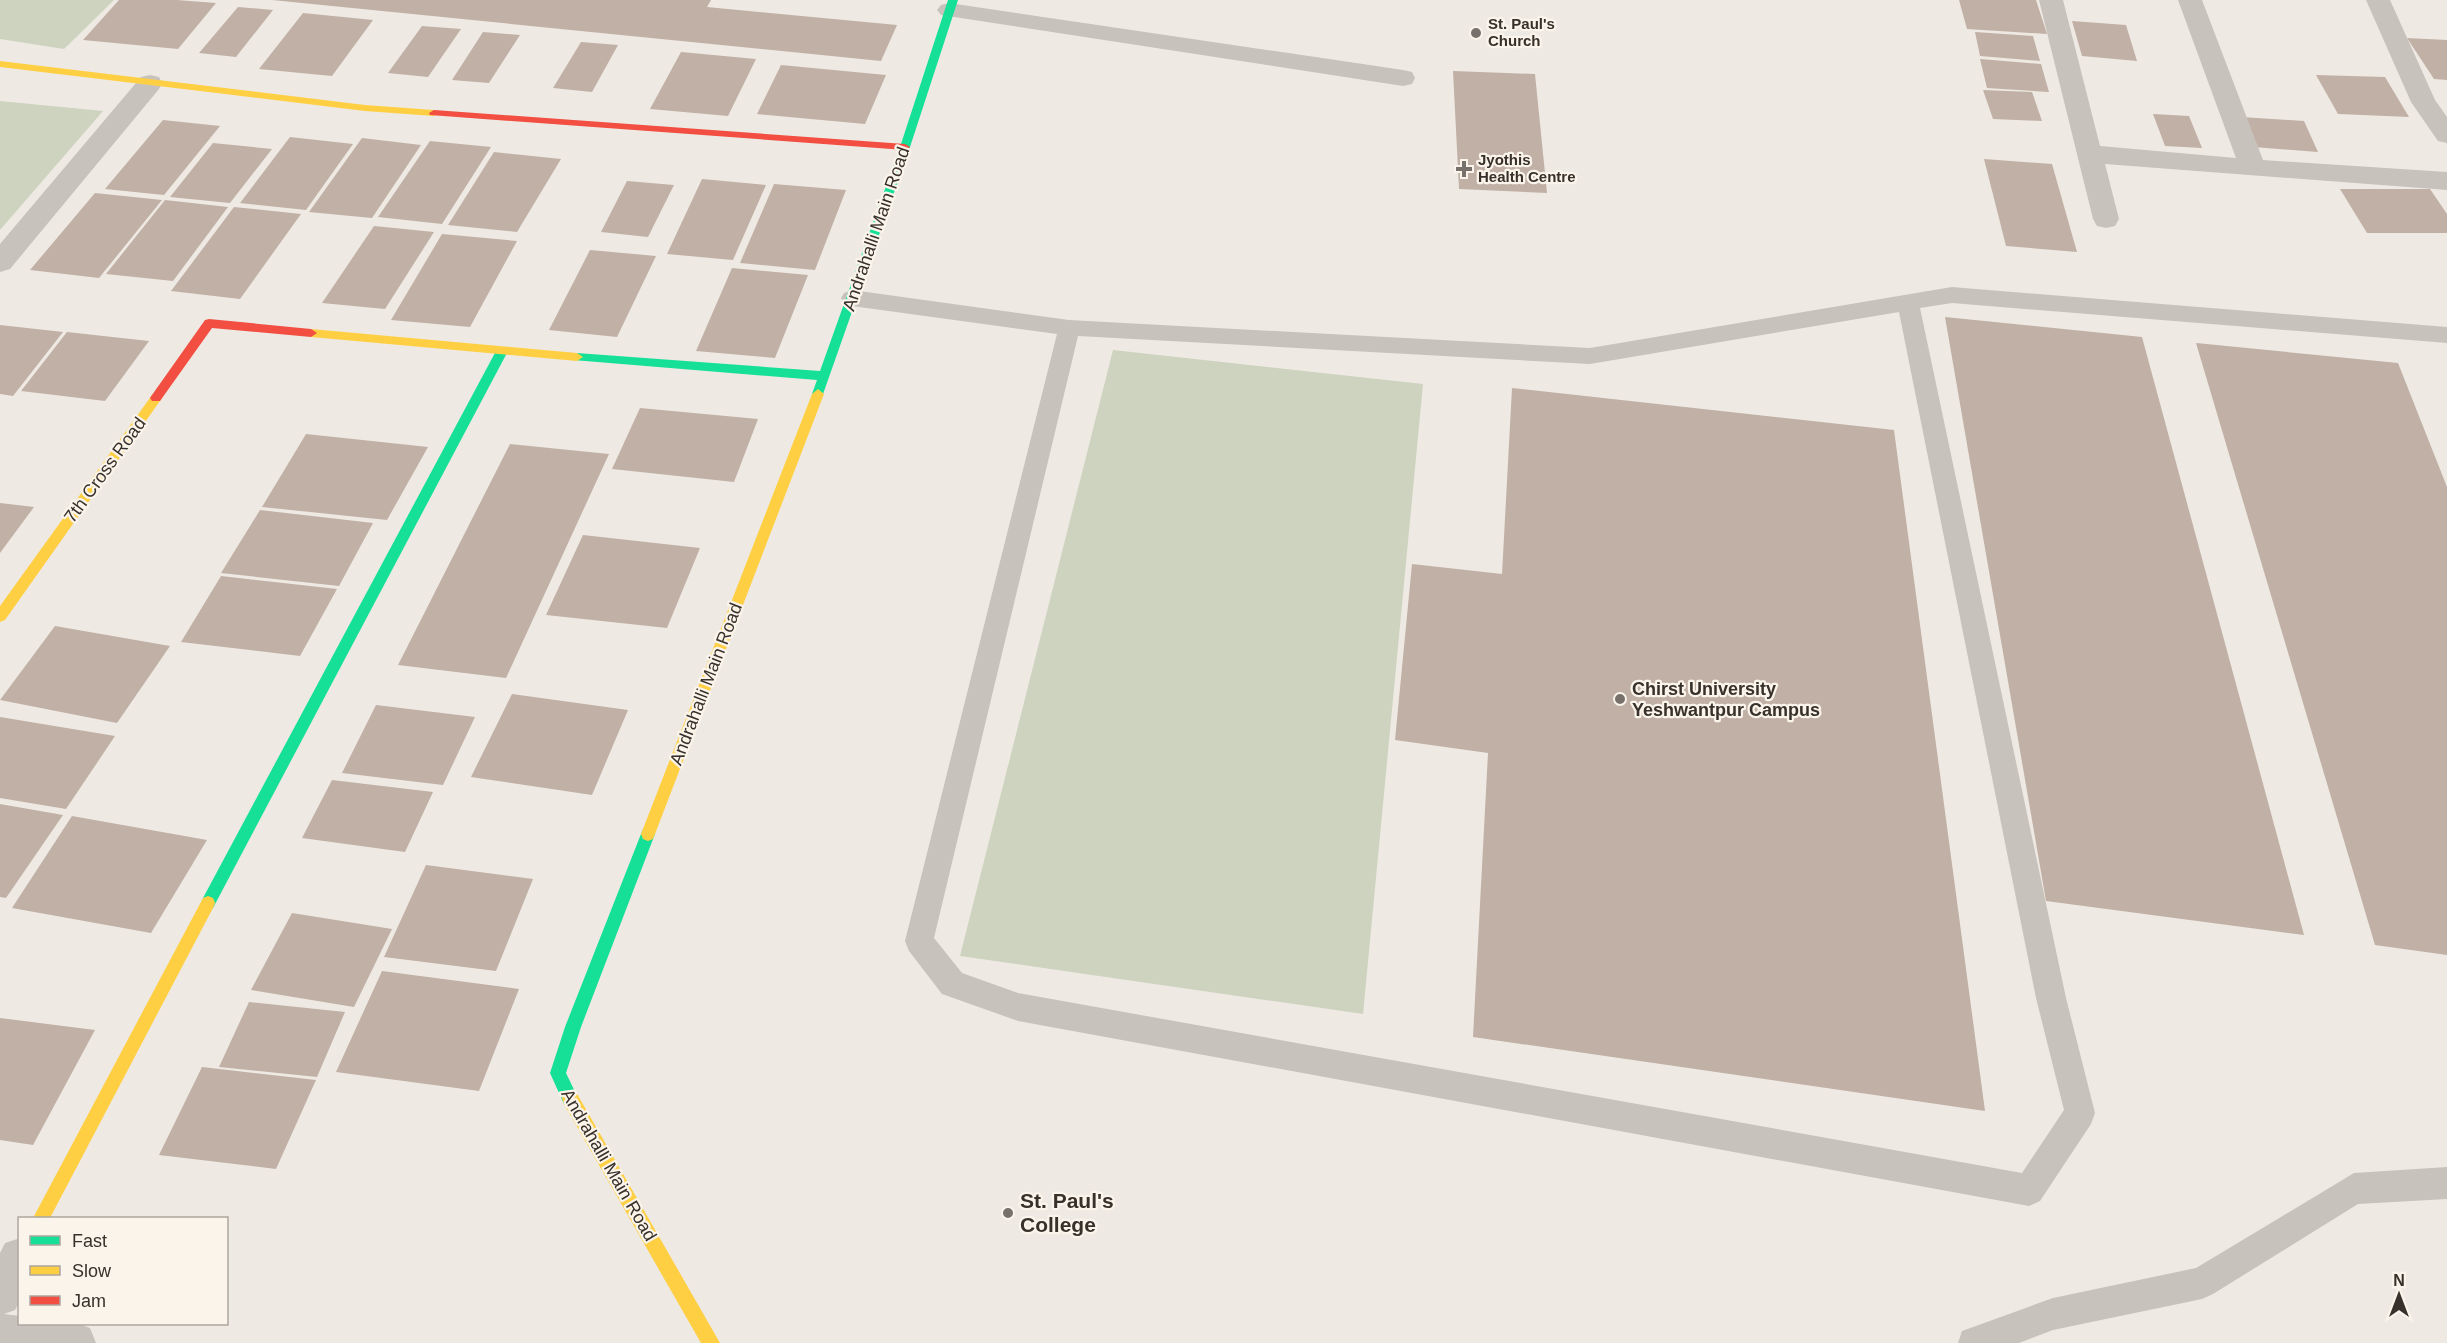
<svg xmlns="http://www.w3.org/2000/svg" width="2447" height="1343" font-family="Arial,sans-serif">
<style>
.green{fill:#cdd3be}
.building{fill:#c1b0a5}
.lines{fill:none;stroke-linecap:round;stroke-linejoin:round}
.lane{fill:#c7c2bc;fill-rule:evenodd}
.street{fill:#c7c2bc;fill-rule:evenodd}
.fast{fill:#16e098;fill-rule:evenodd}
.slow{fill:#ffcf43;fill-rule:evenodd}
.jam{fill:#f24e42;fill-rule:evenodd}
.poi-dot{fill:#78716b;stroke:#faf4eb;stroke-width:2}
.labels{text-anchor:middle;stroke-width:4.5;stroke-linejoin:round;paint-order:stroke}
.far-poi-label{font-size:15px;font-weight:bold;fill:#38302a;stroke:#faf4eb;text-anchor:start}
.street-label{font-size:18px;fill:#38302a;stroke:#faf4eb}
.poi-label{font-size:18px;font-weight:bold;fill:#38302a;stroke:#faf4eb;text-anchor:start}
.near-poi-label{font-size:21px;font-weight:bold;fill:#38302a;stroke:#faf4eb;text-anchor:start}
</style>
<rect width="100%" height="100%" fill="#eeeae3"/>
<g class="green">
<path d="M0,0H114L64,49L0,39Z"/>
<path d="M0,101L103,111L0,230Z"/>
<path d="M1113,350L1423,384L1363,1014L960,956Z"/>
</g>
<g class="building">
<path d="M119,0H177L216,3L178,49L83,40Z"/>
<path d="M272,0H711L707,7L897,25L881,61Z"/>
<path d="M1959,0H2036L2047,34L1967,29Z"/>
<path d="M238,7L273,10L236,57L199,53Z"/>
<path d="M303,13L373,20L332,76L259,69Z"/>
<path d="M2072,21L2126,25L2137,61L2082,56Z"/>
<path d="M422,26L461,29L428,77L388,73Z"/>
<path d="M483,32L520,35L489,83L452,80Z"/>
<path d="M1975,32L2033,36L2040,61L1980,56Z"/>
<path d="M2407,38L2447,40V80L2434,79Z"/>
<path d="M581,42L618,45L592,92L553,88Z"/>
<path d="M681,52L756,59L728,116L650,109Z"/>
<path d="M1980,59L2041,64L2049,92L1987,88Z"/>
<path d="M781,65L886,75L865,124L757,114Z"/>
<path d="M1453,71L1535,74L1547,193L1459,189Z"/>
<path d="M2316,75L2385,77L2409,117L2338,114Z"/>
<path d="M1983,90L2032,92L2042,121L1993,119Z"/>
<path d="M2153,114L2189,116L2202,148L2165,146Z"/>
<path d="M2241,117L2304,121L2318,152L2254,147Z"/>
<path d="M163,120L220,126L164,195L105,189Z"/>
<path d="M290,137L353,144L306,210L240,203Z"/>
<path d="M362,138L421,145L372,218L309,212Z"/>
<path d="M430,141L491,147L442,224L378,217Z"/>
<path d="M213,143L272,149L230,203L170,197Z"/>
<path d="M494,152L561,159L517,232L448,225Z"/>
<path d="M1984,159L2052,164L2077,252L2006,246Z"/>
<path d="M702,179L766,185L733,260L667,254Z"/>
<path d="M627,181L674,185L648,237L601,232Z"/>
<path d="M774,184L846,190L815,270L740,263Z"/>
<path d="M2340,189H2430L2447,214V233H2367Z"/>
<path d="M95,193L162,200L99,278L30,270Z"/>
<path d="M165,200L228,207L173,281L106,274Z"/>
<path d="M234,207L301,214L240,299L171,291Z"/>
<path d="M374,226L434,232L385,309L322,303Z"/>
<path d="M442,234L517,241L470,327L391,320Z"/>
<path d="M590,250L656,256L617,337L549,330Z"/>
<path d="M732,268L808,275L775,358L696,351Z"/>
<path d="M1945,317L2142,337L2304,935L2046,901Z"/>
<path d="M0,325L63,332L13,396L0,394Z"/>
<path d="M67,332L149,341L105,401L21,391Z"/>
<path d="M2196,343L2398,363L2447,487V955L2375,945Z"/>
<path d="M1512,388L1894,430L1985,1111L1473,1037L1488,753L1395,740L1412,564L1502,574Z"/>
<path d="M640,408L758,419L734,482L612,469Z"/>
<path d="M306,434L428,447L387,520L262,507Z"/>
<path d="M510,444L609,454L506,678L398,665Z"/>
<path d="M0,503L34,507L0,553Z"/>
<path d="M260,510L373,523L339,586L221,573Z"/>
<path d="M583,535L700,548L667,628L546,615Z"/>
<path d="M221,576L337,589L300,656L181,642Z"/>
<path d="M55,626L170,646L117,723L0,700Z"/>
<path d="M512,694L628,710L592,795L471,777Z"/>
<path d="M376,705L475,717L443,785L342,773Z"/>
<path d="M0,717L115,736L66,809L0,798Z"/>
<path d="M332,780L433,792L405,852L302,838Z"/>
<path d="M0,804L63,815L6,898L0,897Z"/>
<path d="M72,816L207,840L151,933L12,908Z"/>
<path d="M426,865L533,879L496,971L384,957Z"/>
<path d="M292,913L392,929L354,1007L251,990Z"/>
<path d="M382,971L519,989L479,1091L336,1072Z"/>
<path d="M249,1002L345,1012L317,1077L219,1067Z"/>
<path d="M0,1018L95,1030L33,1145L0,1140Z"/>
<path d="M202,1067L316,1080L276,1169L159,1155Z"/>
</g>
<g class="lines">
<g class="lane">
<path d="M1952,287L2447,327V343L1952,303L1920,308L2066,998L2095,1113L2091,1124L2040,1201L2029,1206L1018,1021L942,994L909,951L905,941L1057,334L852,306L844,303L841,298L844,293L852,290L1069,320L1590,348ZM1899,312L2036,998L2064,1110L2022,1173L1018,993L962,973L934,938L1078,336L1590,364Z"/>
<path d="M2447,1167V1199L2358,1204L2213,1294L2202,1299L2053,1330L2019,1343H1958L1962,1331L2053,1298L2196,1268L2354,1173Z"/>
</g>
<g class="street">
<path d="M2039,0H2063L2100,146L2236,158L2178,0H2202L2263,160L2447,172V190L2105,164L2119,219L2115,226L2106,228L2097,226L2093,219Z"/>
<path d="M2366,0H2390L2435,100L2447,117V143L2438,141L2411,102Z"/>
<path d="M949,3L1403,70L1412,72L1415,78L1412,84L1403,86L941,15L937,10L941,5Z"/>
<path d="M150,75L159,77L162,83L159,89L10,269L0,272V244L141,77Z"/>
<path d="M20,1238V1301L15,1310L4,1314L20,1316V1324H79L90,1328L96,1343H0V1253L5,1243Z"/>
</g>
<g class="fast">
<path d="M948,0H958L910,147L822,397H814L812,394L817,380L573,360L571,357L577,353L820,371L900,147Z"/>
<path d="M502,347L508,351L213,908L208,910L203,908L201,903L203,898L496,351Z"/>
<path d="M648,827L653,829L655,834L581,1027L566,1073L578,1098L576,1104L570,1106L564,1104L550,1073L565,1027L641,834L643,829Z"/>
</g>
<g class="slow">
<path d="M0,61L365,105L434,110L439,113L434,116L365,111L0,67Z"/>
<path d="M311,329L577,353L583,357L577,361L311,337L305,333Z"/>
<path d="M818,389L824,394L655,834L653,839L648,841L643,839L641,834L812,394Z"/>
<path d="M156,393L160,395L162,398L160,401L5,620L0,622V606L152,395Z"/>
<path d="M208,896L213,898L215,903L213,908L50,1218H33L203,898Z"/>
<path d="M570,1090L576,1092L720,1343H701L564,1104L562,1098L564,1092Z"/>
</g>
<g class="jam">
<path d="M434,110L905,144L910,147L905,150L430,115L429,113Z"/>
<path d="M209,319L311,329L317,333L311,337L212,328L160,401H152L150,398L152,395L205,320Z"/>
</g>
</g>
<g class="poi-dot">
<circle cx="1476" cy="33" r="6"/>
<path d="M1461 160h6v6h6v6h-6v6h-6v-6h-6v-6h6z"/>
<circle cx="1620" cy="699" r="6"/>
<circle cx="1008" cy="1213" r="6"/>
</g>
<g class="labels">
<g class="far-poi-label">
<text x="1488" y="29">St. Paul's<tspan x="1488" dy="17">Church</tspan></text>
<text x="1478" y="165">Jyothis<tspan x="1478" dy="17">Health Centre</tspan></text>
</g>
<g class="street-label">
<text transform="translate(876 229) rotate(-71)" y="6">Andrahalli Main Road</text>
<text transform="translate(105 470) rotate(-54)" y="6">7th Cross Road</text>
<text transform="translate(706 684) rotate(-69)" y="6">Andrahalli Main Road</text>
<text transform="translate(609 1165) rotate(60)" y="6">Andrahalli Main Road</text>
</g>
<g class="poi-label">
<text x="1632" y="695">Chirst University<tspan x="1632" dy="21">Yeshwantpur Campus</tspan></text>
</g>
<g class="near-poi-label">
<text x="1020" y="1208">St. Paul's<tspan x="1020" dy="24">College</tspan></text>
</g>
</g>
<rect x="18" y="1217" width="210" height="108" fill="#faf4eb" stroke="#aca69e" stroke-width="1.5"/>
<rect x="30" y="1236" width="30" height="9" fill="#16e098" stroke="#aca69e" stroke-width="1.5"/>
<text x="72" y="1247" font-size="18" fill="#38302a">Fast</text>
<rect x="30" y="1266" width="30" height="9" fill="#ffcf43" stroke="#aca69e" stroke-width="1.5"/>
<text x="72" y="1277" font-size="18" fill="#38302a">Slow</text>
<rect x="30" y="1296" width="30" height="9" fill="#f24e42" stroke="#aca69e" stroke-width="1.5"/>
<text x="72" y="1307" font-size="18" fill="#38302a">Jam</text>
<g transform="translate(2399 1295)" stroke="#faf4eb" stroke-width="4.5" paint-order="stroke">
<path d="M0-4.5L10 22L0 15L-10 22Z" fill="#38302a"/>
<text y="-9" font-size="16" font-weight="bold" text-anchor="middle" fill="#38302a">N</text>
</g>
</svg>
